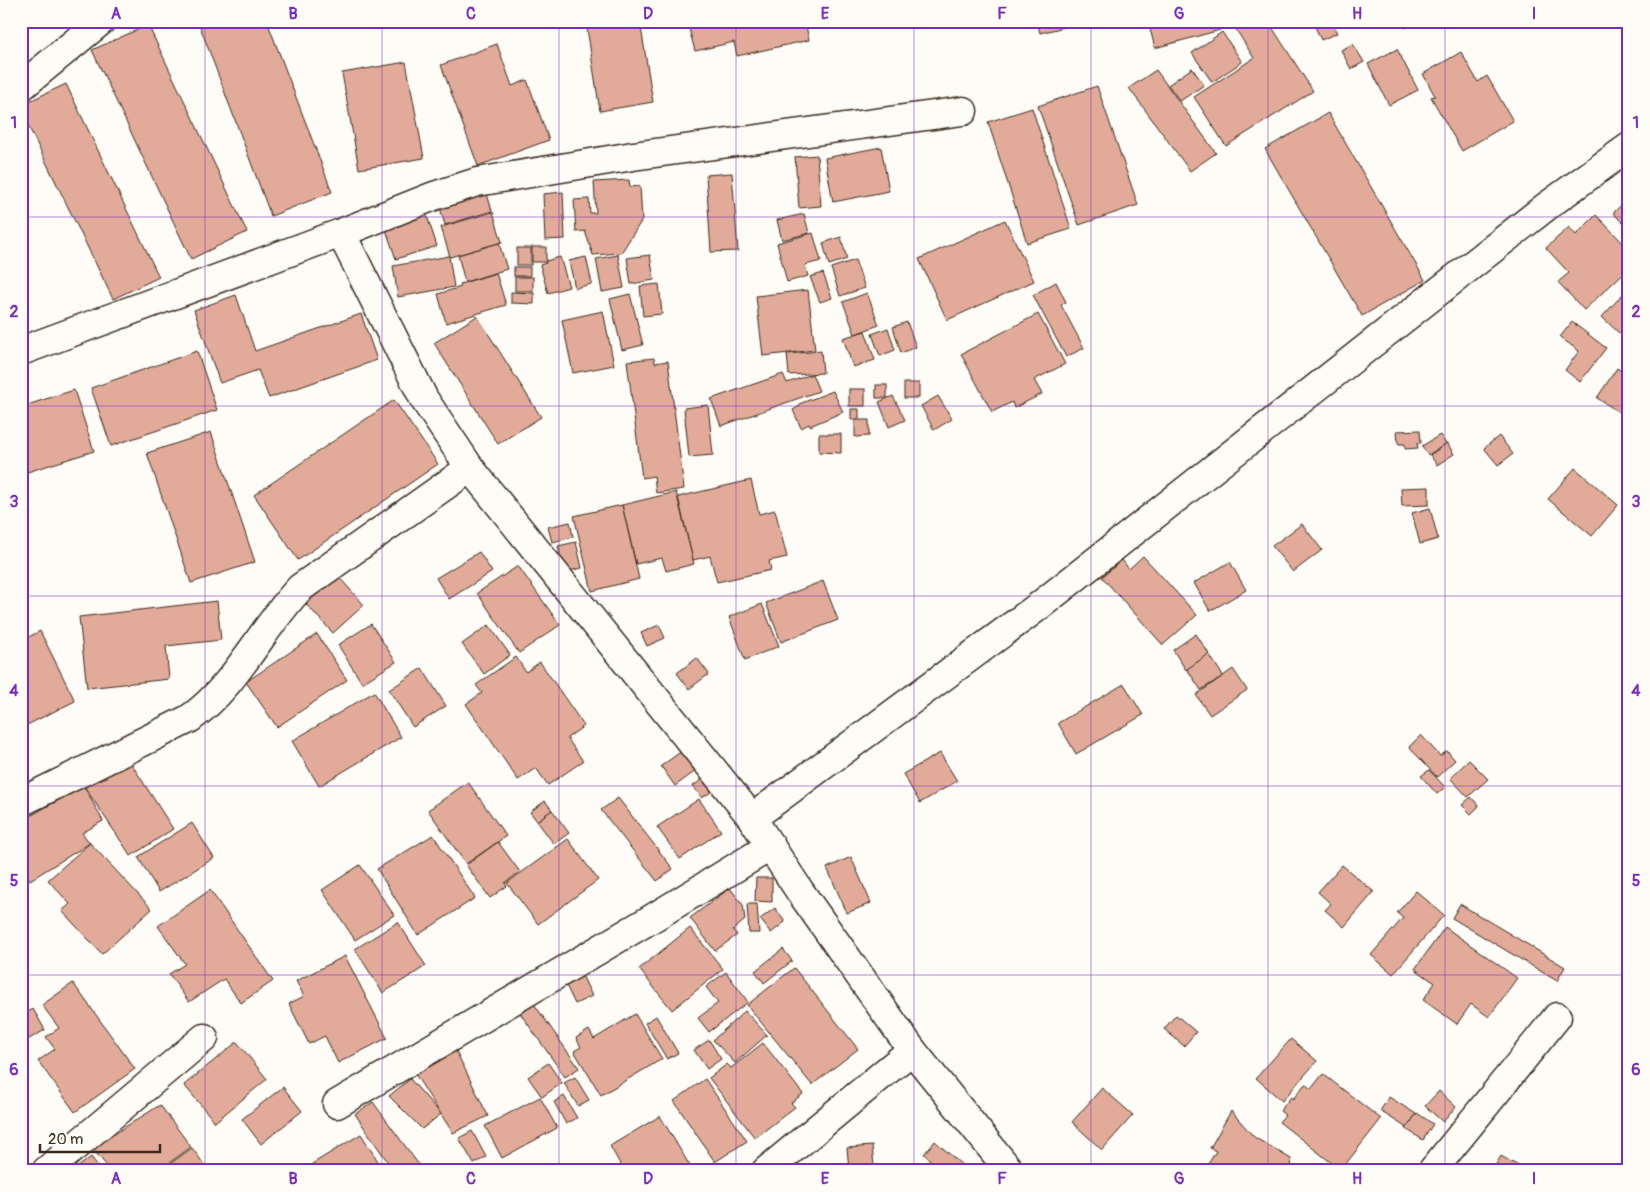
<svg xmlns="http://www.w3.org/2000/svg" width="1650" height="1192" font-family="Pangolin,sans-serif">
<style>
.building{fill:#e2ab99;stroke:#3b2a1e}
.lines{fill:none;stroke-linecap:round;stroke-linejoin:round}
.minor-casing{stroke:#3b2a1e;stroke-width:31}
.minor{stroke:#fdfcf7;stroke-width:28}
.grid{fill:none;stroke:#7b2cbf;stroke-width:1;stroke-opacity:0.55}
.neatline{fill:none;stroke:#7b2cbf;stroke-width:2}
.grid-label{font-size:16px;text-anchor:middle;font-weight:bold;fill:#7b2cbf}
</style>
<rect width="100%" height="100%" fill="#fdfcf7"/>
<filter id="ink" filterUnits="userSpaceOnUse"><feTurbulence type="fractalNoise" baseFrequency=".02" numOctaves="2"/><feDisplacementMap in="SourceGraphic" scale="10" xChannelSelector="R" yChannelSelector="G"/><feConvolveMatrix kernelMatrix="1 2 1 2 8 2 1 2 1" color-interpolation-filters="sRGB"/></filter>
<g filter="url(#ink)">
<g class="building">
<path d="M198,21H267L332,192L271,216Z"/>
<path d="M640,21L653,102L600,111L586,22Z"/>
<path d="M687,21H805L809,40L737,56L734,42L695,51Z"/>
<path d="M867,21H894L868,27Z"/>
<path d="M1037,21H1089L1040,33Z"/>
<path d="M1148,21H1218L1220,30L1155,48Z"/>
<path d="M1234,21H1268L1313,91L1226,146L1194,97L1254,58L1237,31Z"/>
<path d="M1331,21L1337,33L1321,40L1313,22Z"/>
<path d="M1401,21H1416L1405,28Z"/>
<path d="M148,25L247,232L191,259L92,50Z"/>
<path d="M1222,32L1242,62L1212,82L1192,53Z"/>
<path d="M497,44L512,86L527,80L549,140L478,166L441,65Z"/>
<path d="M1353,44L1364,62L1351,69L1341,50Z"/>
<path d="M1397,49L1418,90L1389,105L1368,64Z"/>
<path d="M1461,52L1478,82L1487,76L1513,121L1462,151L1431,97L1435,96L1423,74Z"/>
<path d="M406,62L424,158L359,169L342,73Z"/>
<path d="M1192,68L1204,85L1180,101L1168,85Z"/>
<path d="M1156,70L1216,153L1190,171L1129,88Z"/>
<path d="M66,84L159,277L113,299L21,111V105Z"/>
<path d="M1097,86L1138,205L1079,225L1038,106Z"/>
<path d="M1032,108L1071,229L1027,243L988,122Z"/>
<path d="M1328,113L1425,280L1362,316L1265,149Z"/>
<path d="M881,147L889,191L833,202L825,158Z"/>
<path d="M817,155L821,206L799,208L795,157Z"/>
<path d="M732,173L738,251L711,252L706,175Z"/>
<path d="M629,180L630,187L640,186L642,220L621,253L593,255L585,231L576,232L574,200L589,199L590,213H596L594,182Z"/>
<path d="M486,190L492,211L445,225L439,204Z"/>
<path d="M563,192L565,239L545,240L543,194Z"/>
<path d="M1629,198V229L1613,213Z"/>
<path d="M493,212L502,242L450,257L441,227Z"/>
<path d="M426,213L437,246L396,259L385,227Z"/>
<path d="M804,214L809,233L782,240L777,220Z"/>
<path d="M1596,215L1629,249V268L1584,310L1558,282L1569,273L1546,248L1569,227L1576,235Z"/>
<path d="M1005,220L1034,281L947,320L919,259Z"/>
<path d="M813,233L821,261L805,265L808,276L787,282L777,243Z"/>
<path d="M841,237L847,259L829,265L823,243Z"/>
<path d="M499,243L507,269L465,282L458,255Z"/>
<rect x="532" y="247" width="14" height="15"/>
<rect x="517" y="248" width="14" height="17"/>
<path d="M618,255L624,288L602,292L596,259Z"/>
<path d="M650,255L654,280L631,284L627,258Z"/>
<path d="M449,256L454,287L398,297L393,266Z"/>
<path d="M560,257L569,287L548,293L540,265L546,263V261Z"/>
<path d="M586,257L592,284L575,288L569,261Z"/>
<path d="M855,260L865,288L840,296L831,268Z"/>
<rect x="514" y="267" width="16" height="9"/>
<path d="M496,273L506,305L446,323L438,294L461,287L460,284Z"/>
<path d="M823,273L832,298L820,302L810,277Z"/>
<rect x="515" y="277" width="18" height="14"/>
<path d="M1056,282L1066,302L1061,305L1084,348L1066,357L1033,295Z"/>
<path d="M659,284L662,314L643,316L640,286Z"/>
<path d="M808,290L815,350L763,356L756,296Z"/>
<path d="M511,292L534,293V304L511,303Z"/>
<path d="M867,293L879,325L855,334L843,302Z"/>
<path d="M630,294L643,345L622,350L610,299Z"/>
<path d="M236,295L255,351L361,314L377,360L269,398L258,370L220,383L194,310Z"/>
<path d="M1622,295L1629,302V324L1620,334L1602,317Z"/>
<path d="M603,311L614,365L573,373L562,320Z"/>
<path d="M1038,314L1065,364L1034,380L1042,394L1014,408L1012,402L992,412L961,354Z"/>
<path d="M477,316L541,417L498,444L434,343Z"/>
<path d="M907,322L916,347L901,353L893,327Z"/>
<path d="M1572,322L1606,348L1580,382L1565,370L1579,351L1560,337Z"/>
<path d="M888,328L895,350L880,356L872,334Z"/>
<path d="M865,331L875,360L853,367L843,338Z"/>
<path d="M197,351L217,410L111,446L91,388Z"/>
<path d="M821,351L823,373L789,375L787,354Z"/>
<path d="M654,358L655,363L668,361L684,489L656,493L654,476L642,478L627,361Z"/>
<path d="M1617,368L1629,376V410L1625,416L1597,398Z"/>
<path d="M783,374L787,383L812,374L819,391L721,426L711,399Z"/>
<rect x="904" y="383" width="15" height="15"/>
<rect x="876" y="385" width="11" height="13"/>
<rect x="849" y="389" width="16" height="17"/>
<path d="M74,390L94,451L21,474V407Z"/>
<path d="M833,391L843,412L810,426L809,424L801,428L793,410L800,406L799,404Z"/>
<path d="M893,396L905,420L889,427L879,402Z"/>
<path d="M938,396L952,419L934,430L921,406Z"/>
<path d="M394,400L438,464L298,560L254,495Z"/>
<path d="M708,405L713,455L689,457L684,408Z"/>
<path d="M851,409H859V419L851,420Z"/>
<path d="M855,420H869V436L855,437Z"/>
<path d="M1420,430L1421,443H1417L1418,448L1405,449V444H1398L1397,431Z"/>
<path d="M211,432L255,562L191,583L147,453Z"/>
<path d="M819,434H841V453L819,452Z"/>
<path d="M1440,435L1446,444L1428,455L1422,446Z"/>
<path d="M1499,436L1513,454L1498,465L1484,448Z"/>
<path d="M1447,443L1454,454L1437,465L1430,455Z"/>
<path d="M1575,468L1618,505L1592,536L1548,499Z"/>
<path d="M751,480L759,514L775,510L787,557L769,561L771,570L717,582L710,556L693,560L678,497Z"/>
<path d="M1429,487V505L1402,506L1401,488Z"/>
<path d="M676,492L694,564L666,571L662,558L636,564L622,505Z"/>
<path d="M622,505L639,579L592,591L574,516Z"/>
<path d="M1430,508L1438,539L1420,544L1412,513Z"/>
<path d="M570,522L573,537L552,542L548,527Z"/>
<path d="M1302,524L1322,550L1293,572L1272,546Z"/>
<path d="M576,542L582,568L564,572L558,546Z"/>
<path d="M479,552L492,572L449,599L436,578Z"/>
<path d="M1143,556L1197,615L1163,645L1102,577L1122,560L1129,569Z"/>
<path d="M1230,562L1246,590L1210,611L1194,583Z"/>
<path d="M518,566L560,625L519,653L477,593Z"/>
<path d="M337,575L364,605L333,633L306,604Z"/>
<path d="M823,581L838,620L781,642L766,603Z"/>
<path d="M217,601L221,640L166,646L169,679L87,688L79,617Z"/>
<path d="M762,604L779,646L745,660L729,617Z"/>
<path d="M371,624L396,662L362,683L338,645Z"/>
<path d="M489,625L510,655L484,674L462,644Z"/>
<path d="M659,625L665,638L647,646L641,633Z"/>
<path d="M40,631L75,701L21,728V641Z"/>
<path d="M317,634L347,680L277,727L246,682Z"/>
<path d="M1196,634L1209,654L1186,670L1173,650Z"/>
<path d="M1209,654L1223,676L1201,690L1187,669Z"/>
<path d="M516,657L526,672L540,662L584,726L567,738L583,761L548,785L536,768L518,780L466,704L482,693L476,685Z"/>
<path d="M697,658L709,674L689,689L677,673Z"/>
<path d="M422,668L446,706L413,727L389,690Z"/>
<path d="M1233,669L1247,690L1210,715L1196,695Z"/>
<path d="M1124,684L1143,715L1076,754L1058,723Z"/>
<path d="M374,692L401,737L319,786L292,741Z"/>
<path d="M1421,735L1440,756L1447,751L1455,760L1437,777L1409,747Z"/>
<path d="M682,751L697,770L675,786L661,766Z"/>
<path d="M940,753L957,781L920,803L903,774Z"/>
<path d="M129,760L173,829L131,856L84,786Z"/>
<path d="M1469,760L1488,779L1468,797L1450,778Z"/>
<path d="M1429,770L1445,787L1437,794L1421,776Z"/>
<path d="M707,776L715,789L702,798L693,786Z"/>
<path d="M468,782L506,836L466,864L428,810Z"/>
<path d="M84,786L103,821L82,833L90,843L30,880L21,865V821Z"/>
<path d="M1471,797L1479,806L1471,814L1462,805Z"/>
<path d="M618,798L673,869L657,881L601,810Z"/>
<path d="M699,799L721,831L680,859L657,827Z"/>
<path d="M545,801L552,810L537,821L530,812Z"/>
<path d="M552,810L569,833L554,844L537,821Z"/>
<path d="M192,823L214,858L159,892L138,857Z"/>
<path d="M433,835L475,898L418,935L377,869Z"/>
<path d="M568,839L598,880L538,924L507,883Z"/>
<path d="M498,842L520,872L505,883L507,886L490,898L466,865Z"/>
<path d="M90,843L152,909L102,954L62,911L70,904L48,880Z"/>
<path d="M851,857L871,903L847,913L827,868Z"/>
<path d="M360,865L394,915L355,940L322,890Z"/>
<path d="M1342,865L1374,892L1344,927L1325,910L1331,904L1318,892Z"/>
<path d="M756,878H772V902L755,901Z"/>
<path d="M730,888L743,905L745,920L733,930L737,935L715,951L690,918Z"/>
<path d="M210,890L273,981L241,1003L224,979L189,1002L169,974L185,964L158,926Z"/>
<path d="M1416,891L1444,915L1393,974L1371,955L1403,918L1397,913Z"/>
<path d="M747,904H757L759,933H749Z"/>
<path d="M1460,904L1565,967L1557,981L1452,918Z"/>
<path d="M775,908L785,922L771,933L760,919Z"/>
<path d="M398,922L426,966L383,993L355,949Z"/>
<path d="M1445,927L1517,978L1489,1017L1471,1004L1457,1024L1423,1000L1435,983L1415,969Z"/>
<path d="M690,928L723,969L672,1010L639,969Z"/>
<path d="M783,949L792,961L764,983L755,971Z"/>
<path d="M345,956L387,1038L338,1063L325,1036L309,1044L289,1004L304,996L296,981Z"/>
<path d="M578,967L592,996L575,1004L561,975Z"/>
<path d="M794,968L858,1049L812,1085L747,1005Z"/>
<path d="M726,972L748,1002L709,1032L698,1018L718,1003L706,987Z"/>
<path d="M73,983L135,1069L75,1112L38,1061L55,1049L46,1037L59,1028L42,1005Z"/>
<path d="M532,1001L579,1068L565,1077L518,1010Z"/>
<path d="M33,1009L45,1030L22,1043L28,1053L21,1057V1016Z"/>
<path d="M745,1011L767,1035L735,1063L713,1040Z"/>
<path d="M635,1014L662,1059L601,1095L574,1051L581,1047L576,1038L589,1030L594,1039Z"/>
<path d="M1176,1015L1196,1032L1184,1046L1164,1029Z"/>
<path d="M656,1016L678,1053L667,1059L645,1023Z"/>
<path d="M1291,1039L1317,1061L1282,1101L1256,1078Z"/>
<path d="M709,1040L721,1059L707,1069L694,1050Z"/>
<path d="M237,1042L267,1079L215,1122L184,1085Z"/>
<path d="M763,1043L803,1094L791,1103L795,1107L755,1138L709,1078L727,1064L731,1068Z"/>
<path d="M455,1049L488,1116L453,1133L413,1071Z"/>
<path d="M548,1063L562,1083L542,1097L528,1077Z"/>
<path d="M1323,1074L1381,1119L1341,1170L1279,1122L1285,1115L1280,1111L1291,1097L1293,1099L1305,1084L1311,1089Z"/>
<path d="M575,1077L589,1100L578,1106L564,1083Z"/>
<path d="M410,1079L441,1114L422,1129L389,1096Z"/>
<path d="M705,1079L747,1141L715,1162L674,1101Z"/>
<path d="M283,1087L302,1111L261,1144L242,1119Z"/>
<path d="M1102,1088L1133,1115L1102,1150L1072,1122Z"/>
<path d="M1439,1091L1456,1107L1443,1122L1425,1106Z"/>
<path d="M564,1096L577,1118L566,1124L554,1102Z"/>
<path d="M540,1097L557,1128L502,1158L485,1126Z"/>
<path d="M1389,1097L1416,1114L1407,1128L1380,1111Z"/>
<path d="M373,1102L419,1165L409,1171H394L355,1114Z"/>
<path d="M160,1105L191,1147L158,1171H111L92,1148Z"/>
<path d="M1231,1111L1254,1137L1291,1159L1292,1171H1204L1216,1151L1210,1148Z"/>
<path d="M1417,1113L1433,1124L1423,1140L1406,1129Z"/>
<path d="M660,1116L693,1171H624L610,1146Z"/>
<path d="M472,1131L486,1157L474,1164L459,1138Z"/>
<path d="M361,1134L384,1171H317L312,1164Z"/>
<path d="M935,1141L963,1166L959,1171H920L930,1159L924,1154Z"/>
<path d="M872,1146L874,1166L849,1169L847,1148Z"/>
<path d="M192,1148L209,1171H160Z"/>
<path d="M1501,1156L1527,1171H1492Z"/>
<path d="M91,1157L102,1171H73Z"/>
</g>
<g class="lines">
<g class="minor-casing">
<g id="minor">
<path d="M21,87L101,21"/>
<path d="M341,233L424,399L470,468L752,818L799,890L912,1050L1010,1171"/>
<path d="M21,351L341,233L434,196L477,182L633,156L963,111"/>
<path d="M21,802L189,719C237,685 260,630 300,588L470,468"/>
<path d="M752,818L1039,606L1547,206L1629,147"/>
<path d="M337,1104L651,919L771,846"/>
<path d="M46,1171L204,1038"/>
<path d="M766,1171L912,1050"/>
<path d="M1432,1171L1557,1017"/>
</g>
</g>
<use href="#minor" class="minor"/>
</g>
</g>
<path class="grid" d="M205,21V1171M382,21V1171M559,21V1171M736,21V1171M914,21V1171M1091,21V1171M1268,21V1171M1445,21V1171M21,217H1629M21,406H1629M21,596H1629M21,786H1629M21,975H1629"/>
<rect width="1650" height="1192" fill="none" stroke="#fdfcf7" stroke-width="55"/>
<path d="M40 1144v8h120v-8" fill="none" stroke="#3b2a1e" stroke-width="2.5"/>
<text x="48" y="1144" font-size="15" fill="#3b2a1e" stroke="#fdfcf7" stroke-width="4" paint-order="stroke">20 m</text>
<rect x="28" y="28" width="1594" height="1136" class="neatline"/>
<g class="grid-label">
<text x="116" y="19">A</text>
<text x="293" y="19">B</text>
<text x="471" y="19">C</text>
<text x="648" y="19">D</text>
<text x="825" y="19">E</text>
<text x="1002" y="19">F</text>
<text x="1179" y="19">G</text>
<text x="1357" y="19">H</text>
<text x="1534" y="19">I</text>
<text x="14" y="128">1</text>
<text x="1636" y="128">1</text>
<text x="14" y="317">2</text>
<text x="1636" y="317">2</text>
<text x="14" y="507">3</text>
<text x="1636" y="507">3</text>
<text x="14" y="696">4</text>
<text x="1636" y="696">4</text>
<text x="14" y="886">5</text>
<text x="1636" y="886">5</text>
<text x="14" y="1075">6</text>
<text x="1636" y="1075">6</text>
<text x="116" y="1184">A</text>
<text x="293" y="1184">B</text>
<text x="471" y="1184">C</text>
<text x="648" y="1184">D</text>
<text x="825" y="1184">E</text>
<text x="1002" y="1184">F</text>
<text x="1179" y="1184">G</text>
<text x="1357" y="1184">H</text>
<text x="1534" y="1184">I</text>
</g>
</svg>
